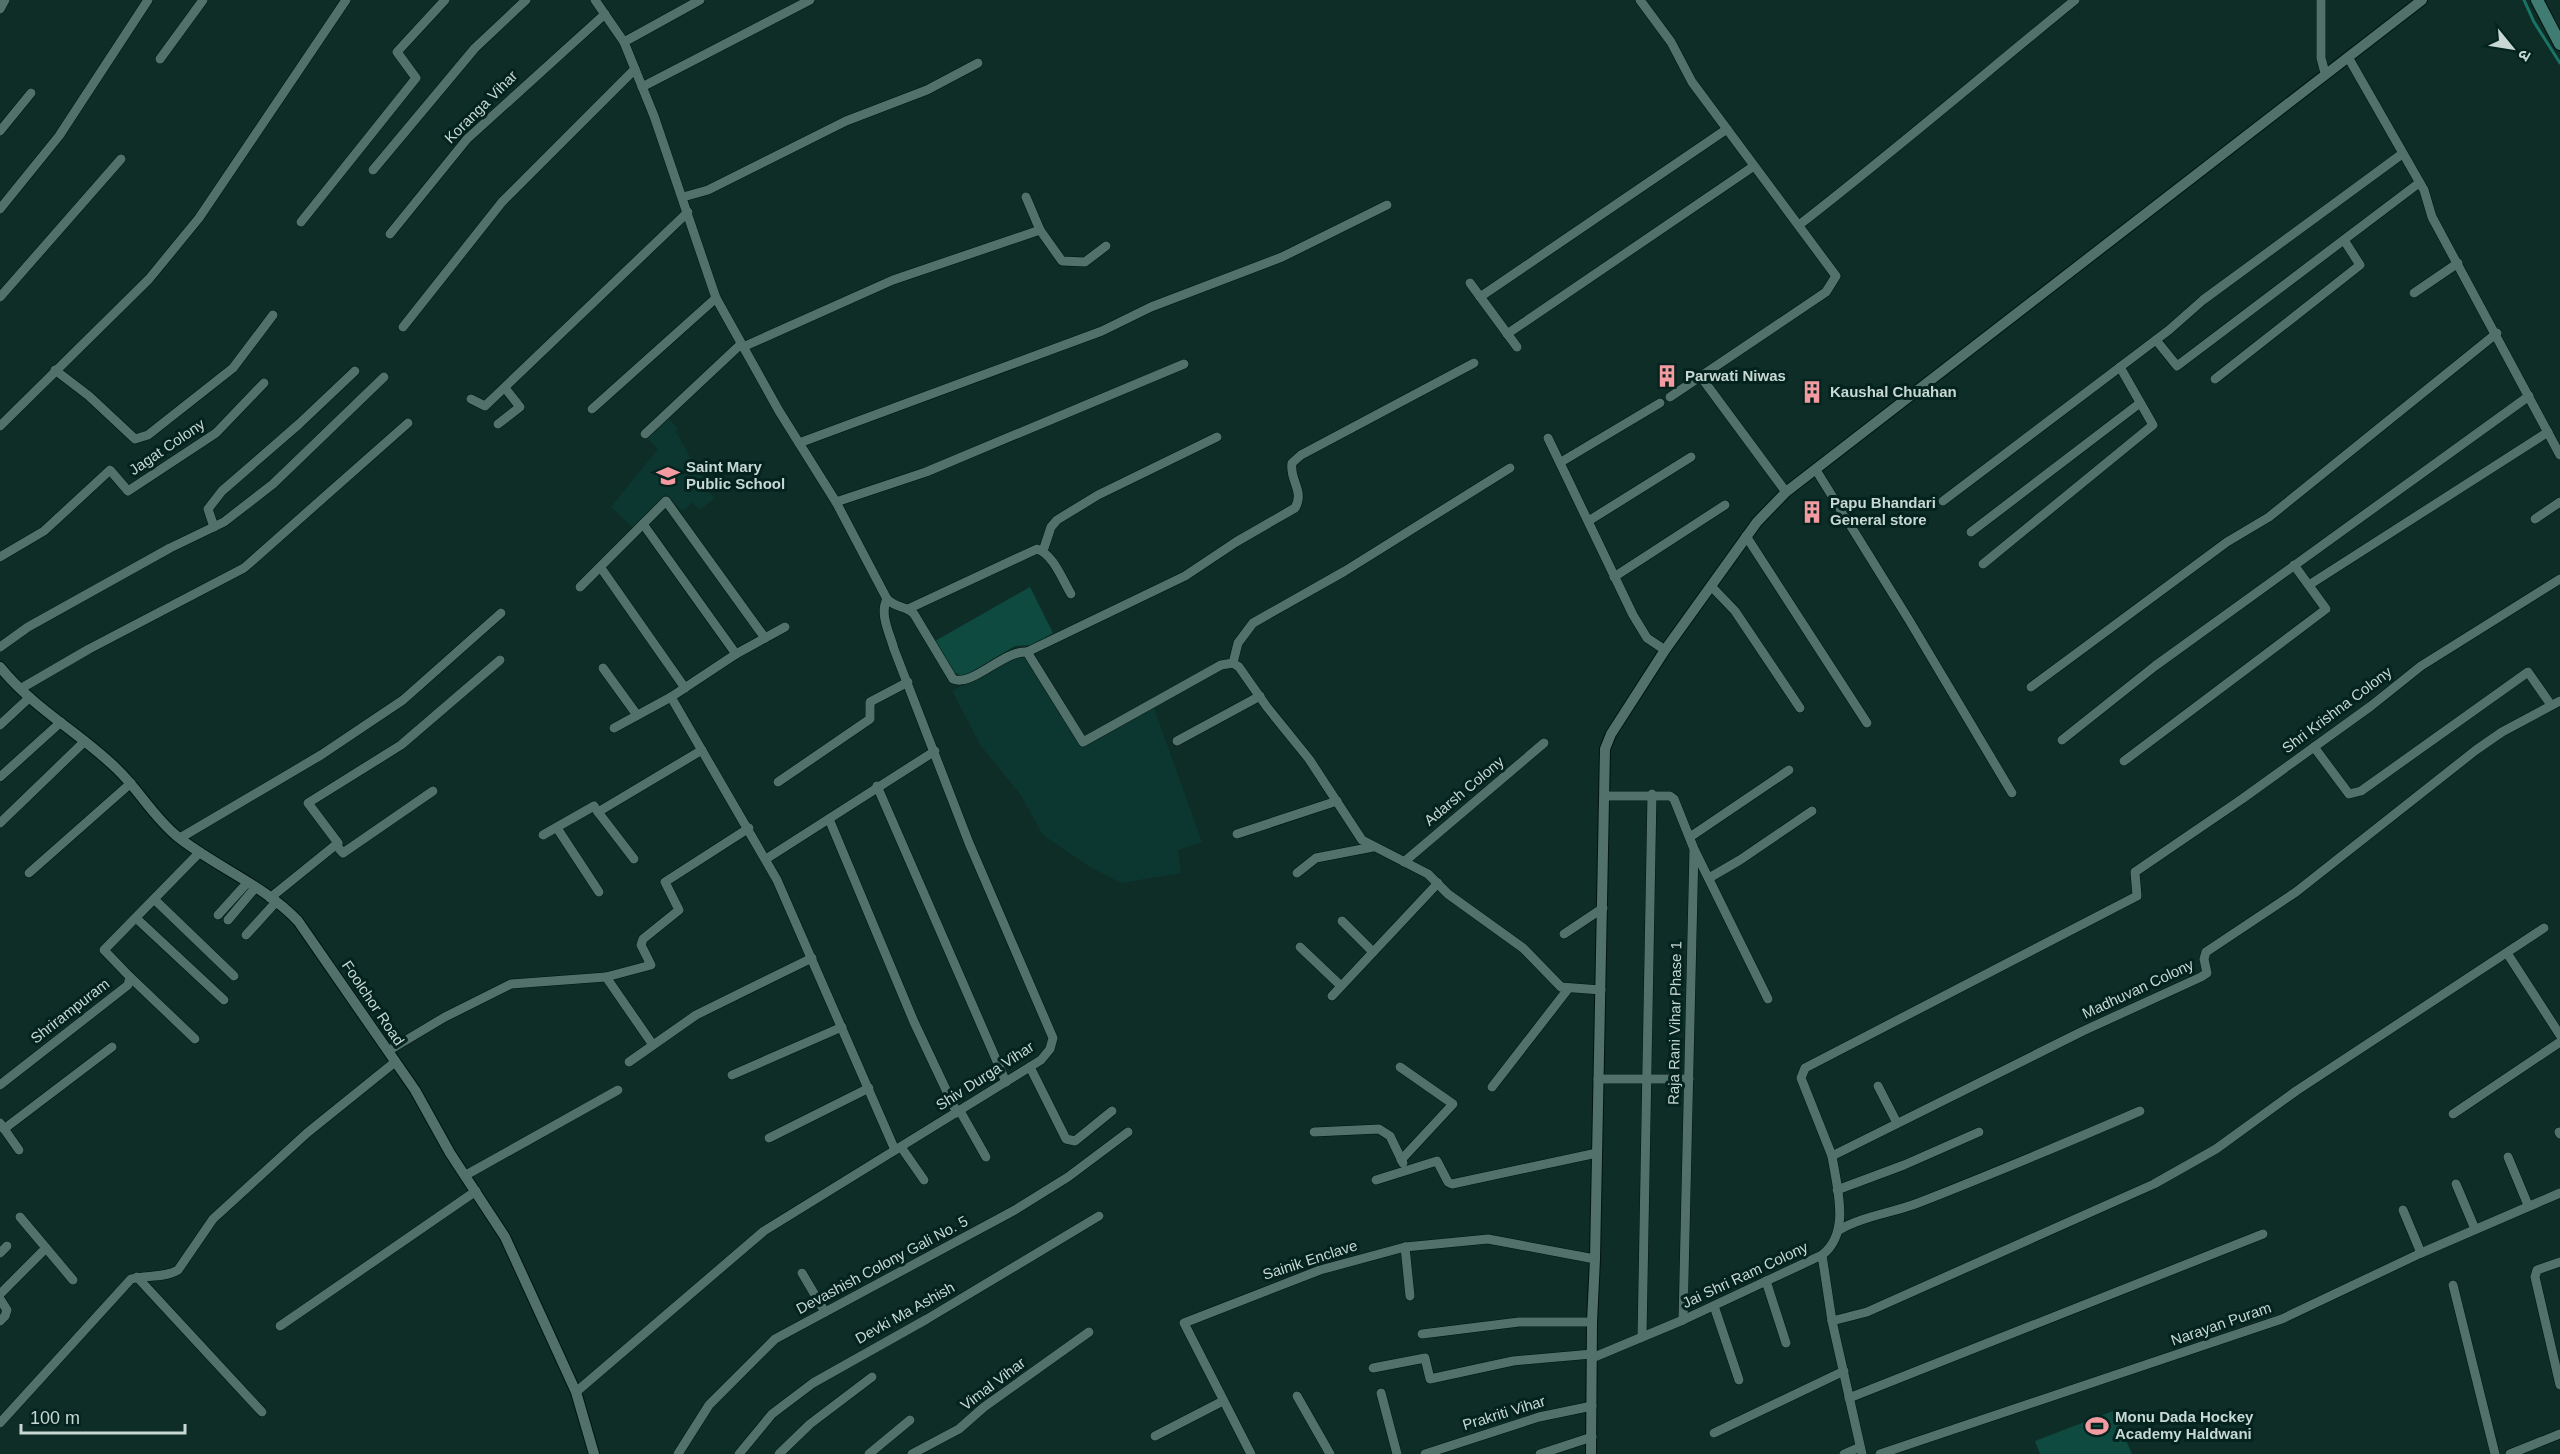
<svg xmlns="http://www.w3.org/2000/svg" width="2560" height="1454" font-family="Arial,'Noto Sans Devanagari',sans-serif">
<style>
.built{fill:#0c3730}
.green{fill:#0e4a40}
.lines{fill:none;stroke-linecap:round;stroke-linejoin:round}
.stream{stroke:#197466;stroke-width:3}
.minor-casing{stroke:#001410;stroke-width:10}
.tertiary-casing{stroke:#001410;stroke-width:12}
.secondary-casing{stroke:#001410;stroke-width:14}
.minor{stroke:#51716a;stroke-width:9}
.tertiary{stroke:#51716a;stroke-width:10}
.secondary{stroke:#417c72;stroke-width:12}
.labels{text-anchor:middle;stroke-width:6;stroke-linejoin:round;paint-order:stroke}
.street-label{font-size:15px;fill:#c7d8d3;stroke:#04231e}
.poi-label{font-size:15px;font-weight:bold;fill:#c7d8d3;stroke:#04231e;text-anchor:start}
</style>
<rect width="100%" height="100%" fill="#0e2d27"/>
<g class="built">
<path d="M668,418L678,429L676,432L714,499L699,510L693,502L682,511L666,494L633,528L611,507L658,449L646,437Z"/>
<path d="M1018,657L1029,659L1083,748L1154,708L1202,842L1178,850L1181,873L1121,883L1090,867L1043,835L1020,794L981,746L952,691Z"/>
</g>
<g class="green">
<path d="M1030,587L1053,633L1032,645L1015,646L963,677L950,670L935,641Z"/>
<path d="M2113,1411L2132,1454H2040L2035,1441Z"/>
</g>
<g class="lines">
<path class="stream" d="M2524,0L2534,22L2560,63"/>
<g class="minor-casing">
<g id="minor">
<path d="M595,0L624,42L654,116L716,298L779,411L836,502L887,599C895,608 907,606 914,614L953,679C971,688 1004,650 1027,652L1083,742L1221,665L1233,663L1239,667L1267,707L1309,759L1362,840L1428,874L1448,894L1523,948L1561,987L1601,990"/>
<path d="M1640,0L1671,42L1692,82L1836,276L1826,292L1670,397"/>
<path d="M2321,0V58L2325,73"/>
<path d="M0,9L5,0"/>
<path d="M624,42L700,0"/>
<path d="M2348,57L2424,190L2432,217L2560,455"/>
<path d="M160,59L203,0"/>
<path d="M642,87L810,0"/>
<path d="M0,131L31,93"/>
<path d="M373,170L475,48L526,0"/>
<path d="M683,197L708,190L846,121L927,90L978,63"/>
<path d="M1026,197L1040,230L1062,261L1085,262L1106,246"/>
<path d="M0,209L59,136L148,0"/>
<path d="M301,222L416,78L397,52L445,0"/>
<path d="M1799,225C1893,152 1983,75 2075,0"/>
<path d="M390,234L467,139L605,14"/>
<path d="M1470,283L1517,347"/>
<path d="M2414,293L2458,263"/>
<path d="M0,297L121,159"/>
<path d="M1480,297L1727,129"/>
<path d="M403,327L502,202L635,69"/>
<path d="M1507,334L1754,166"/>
<path d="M2156,340L2177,366L2419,183"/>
<path d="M743,347L893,280L1040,230"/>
<path d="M55,370L89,396L135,439L148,435L233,368L273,315"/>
<path d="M1701,377L1786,492"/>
<path d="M2215,379L2360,265L2344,240"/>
<path d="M471,399L485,406L688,212"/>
<path d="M592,409L716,298"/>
<path d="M498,424L520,407L505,388"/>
<path d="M0,426L149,279L199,218L346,0"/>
<path d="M645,434L741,344"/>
<path d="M1548,438L1633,615L1647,638L1665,650"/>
<path d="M799,443L1102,331L1151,307L1282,257L1387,205"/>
<path d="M1561,462L1660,403"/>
<path d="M1816,470L1909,620L2012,793"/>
<path d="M1943,501L2169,330L2203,300L2402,154"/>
<path d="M836,502L926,472L1184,364"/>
<path d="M2535,519L2560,502"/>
<path d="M1590,520L1691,457"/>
<path d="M643,524L736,654"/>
<path d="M214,527L208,509L222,491L299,424L355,371"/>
<path d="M1971,532L2140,403"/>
<path d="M1746,536L1867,723"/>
<path d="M1043,551L1051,527L1057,520L1098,495L1217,437"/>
<path d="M0,557L44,531L110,470L128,491L216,433L264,383"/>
<path d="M1983,564L2153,425L2120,367"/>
<path d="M601,568L685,688"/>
<path d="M1614,577L1725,505"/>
<path d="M2309,585L2548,432"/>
<path d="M1711,586L1735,611L1800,708"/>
<path d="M580,587L666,501L765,638"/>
<path d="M908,609L1037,549C1053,554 1062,579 1071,594"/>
<path d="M0,647L28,627L170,548L224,522L273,484L384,377"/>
<path d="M1027,652L1185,576L1236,542L1295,508C1305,491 1289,480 1292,463L1301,455L1474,363"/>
<path d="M1233,663L1238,643L1253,623L1345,571L1510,468"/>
<path d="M603,668L637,715"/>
<path d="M2031,687L2227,542L2269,517L2497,333"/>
<path d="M20,689L89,649L244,568L408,423"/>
<path d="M671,697L777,880L895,1150"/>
<path d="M0,725L29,698"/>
<path d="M614,728L671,697L736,654L785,627"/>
<path d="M2062,740L2155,666L2529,396"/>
<path d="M1177,741L1260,696"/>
<path d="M2314,747L2349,794L2361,791L2528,672L2551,705"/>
<path d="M2124,761L2326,609L2294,565"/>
<path d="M0,777L61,722"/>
<path d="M778,782L870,719V702L908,682"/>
<path d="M877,786L1006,1082"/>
<path d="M1605,796H1670L1674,799L1694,849L1683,1320"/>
<path d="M598,812L634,859"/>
<path d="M829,819L914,1022L957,1113"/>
<path d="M0,823L85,741"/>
<path d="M557,828L599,892"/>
<path d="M1237,834L1337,801"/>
<path d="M543,835L594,806L598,812L702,750"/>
<path d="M1690,837L1789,770"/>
<path d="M180,838L321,755L403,700L501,613"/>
<path d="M336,845L343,853L433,791"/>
<path d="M1695,851L1768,999"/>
<path d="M766,859L935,751"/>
<path d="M1404,862L1544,743"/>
<path d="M29,873L131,783"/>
<path d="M1297,873L1316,858L1373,847"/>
<path d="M1709,878L1740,860L1812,811"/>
<path d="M270,898L338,843L308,803L401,745L500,660"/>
<path d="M154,899L234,976"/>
<path d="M218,915L247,883"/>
<path d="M136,918L224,1000"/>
<path d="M228,920L255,888"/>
<path d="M1342,921L1373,952"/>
<path d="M1564,934L1603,908"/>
<path d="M246,935L276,902"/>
<path d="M1300,947L1341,986"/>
<path d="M2507,953L2560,1035"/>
<path d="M130,977L195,1039"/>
<path d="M606,977L653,1045"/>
<path d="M1332,996L1438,883"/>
<path d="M388,1051L445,1017L511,984L606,977L651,965L641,945L643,939L679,910L665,882L749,828"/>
<path d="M629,1062L696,1015L812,958"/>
<path d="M1030,1067L1066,1139L1075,1141L1112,1111"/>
<path d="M1400,1067L1453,1104L1401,1160"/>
<path d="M732,1075L842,1027"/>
<path d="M1598,1079H1689"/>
<path d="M0,1085L128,985L130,977L104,950L200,852"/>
<path d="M1878,1086L1897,1123"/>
<path d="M1492,1087L1568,989"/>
<path d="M960,1111L986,1157"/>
<path d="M2453,1114L2560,1042"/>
<path d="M0,1123L19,1150"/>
<path d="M4,1129L112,1047"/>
<path d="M1314,1132L1379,1129L1390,1136L1403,1163"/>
<path d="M2559,1132L2560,1134"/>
<path d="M769,1138L869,1088"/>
<path d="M901,1147L924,1180"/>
<path d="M1832,1156L1801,1078L1805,1068L2137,896L2135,872L2242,799L2371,706L2421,666L2560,579"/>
<path d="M2508,1157L2528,1205"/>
<path d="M466,1175L618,1090"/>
<path d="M1376,1180L1437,1161L1448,1182L1452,1184L1597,1153"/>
<path d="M2456,1184L2475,1229"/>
<path d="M1837,1190L1904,1165L1979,1132"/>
<path d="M2403,1210L2421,1253"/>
<path d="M20,1217L73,1280"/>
<path d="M1839,1230C1863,1216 1892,1213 1918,1203C1992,1174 2066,1143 2140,1111"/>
<path d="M1405,1247L1410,1296"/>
<path d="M0,1253L7,1246"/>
<path d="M1822,1255C1851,1233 1837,1188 1832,1156L2083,1031L2201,977L2207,973L2204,959L2206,952L2296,892L2476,750L2502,732L2560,701"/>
<path d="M2560,1262L2537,1270L2535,1277L2560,1385"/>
<path d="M802,1273L825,1312"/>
<path d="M137,1277L262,1412"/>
<path d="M1766,1281L1786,1343"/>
<path d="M2453,1285L2495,1454"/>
<path d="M0,1294L46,1248"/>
<path d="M0,1299L7,1310L5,1316L0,1321"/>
<path d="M1714,1306L1739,1380"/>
<path d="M1832,1321L1867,1312L2154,1184L2216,1149L2296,1091L2544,928"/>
<path d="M280,1326L476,1191"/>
<path d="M1422,1334L1519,1322H1592"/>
<path d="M1642,1337L1652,794"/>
<path d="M1592,1358L1683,1320L1822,1255L1832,1321L1862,1454"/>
<path d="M1373,1368L1425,1358L1430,1379L1513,1361L1592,1354"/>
<path d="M576,1392L764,1231L1041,1060L1050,1049L1053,1038L969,843L894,649C890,634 879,614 887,599"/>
<path d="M1381,1393L1397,1454"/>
<path d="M1297,1396L1330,1454"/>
<path d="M1849,1398L2263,1234"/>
<path d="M0,1423L131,1279C145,1275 165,1278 178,1270L213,1219L307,1133L395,1062"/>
<path d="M1714,1433L1844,1371"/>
<path d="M1155,1436L1223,1401"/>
<path d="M678,1454L709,1405L775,1339L1015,1210L1068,1177L1128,1132"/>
<path d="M739,1454L772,1414L813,1383L927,1319L1099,1216"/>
<path d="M779,1454L810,1424L872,1377"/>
<path d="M869,1454L910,1420"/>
<path d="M912,1454L959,1429L984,1407L1089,1332"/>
<path d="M1251,1454L1184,1323L1320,1270L1405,1247L1488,1239L1595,1259"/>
<path d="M1425,1454L1539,1417L1592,1406"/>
<path d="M1540,1454L1592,1437"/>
<path d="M1844,1454L1860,1447"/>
<path d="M1880,1454L2282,1319L2421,1253L2560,1193"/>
<path d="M2510,1454L2560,1434"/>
</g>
</g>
<g class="tertiary-casing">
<g id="tertiary">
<path d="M0,667C33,708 80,733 117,769C139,790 154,818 178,837C216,867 265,886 298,921L415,1090L450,1153L505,1237L576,1392L594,1454"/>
<path d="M1591,1454L1592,1322L1595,1259L1605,749L1611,734L1665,650L1757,522L1786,492L2422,0"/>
</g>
</g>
<g class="secondary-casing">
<path id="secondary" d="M2537,0L2560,44"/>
</g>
<use href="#minor" class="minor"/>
<use href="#tertiary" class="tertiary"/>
<use href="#secondary" class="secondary"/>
</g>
<defs>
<g id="building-bare" transform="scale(1.8)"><path d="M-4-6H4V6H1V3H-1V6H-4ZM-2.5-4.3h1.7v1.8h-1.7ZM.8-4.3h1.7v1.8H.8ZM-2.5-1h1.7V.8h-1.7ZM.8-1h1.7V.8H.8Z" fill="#f49aa1" stroke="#04231e" stroke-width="2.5" paint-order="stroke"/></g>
<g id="school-bare" transform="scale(1.8)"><path d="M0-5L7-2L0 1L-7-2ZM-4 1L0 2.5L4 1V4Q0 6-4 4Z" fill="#f49aa1" stroke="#04231e" stroke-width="2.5" paint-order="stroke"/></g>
<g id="stadium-bare" transform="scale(1.8)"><path d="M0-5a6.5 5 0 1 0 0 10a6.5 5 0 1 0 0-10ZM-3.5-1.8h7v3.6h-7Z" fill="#f49aa1" stroke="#04231e" stroke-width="2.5" paint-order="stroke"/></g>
</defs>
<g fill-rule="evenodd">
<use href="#building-bare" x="1667" y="376"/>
<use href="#building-bare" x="1812" y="392"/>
<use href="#school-bare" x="668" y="476"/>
<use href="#building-bare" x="1812" y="512"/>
<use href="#stadium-bare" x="2097" y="1426"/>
</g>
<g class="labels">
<g class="street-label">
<text transform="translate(481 107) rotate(-45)" y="5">Koranga Vihar</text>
<text transform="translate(167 447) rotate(-34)" y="5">Jagat Colony</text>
<text transform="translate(2337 710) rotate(-37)" y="5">Shri Krishna Colony</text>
<text transform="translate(1464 791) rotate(-40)" y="5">Adarsh Colony</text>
<text transform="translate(2138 989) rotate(-25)" y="5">Madhuvan Colony</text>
<text transform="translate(373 1003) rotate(56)" y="5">Foolchor Road</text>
<text transform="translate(70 1011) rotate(-38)" y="5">Shrirampuram</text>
<text transform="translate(1675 1023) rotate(-89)" y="5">Raja Rani Vihar Phase 1</text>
<text transform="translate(985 1076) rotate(-33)" y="5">Shiv Durga Vihar</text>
<text transform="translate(1310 1260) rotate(-18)" y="5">Sainik Enclave</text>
<text transform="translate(882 1265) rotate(-28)" y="5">Devashish Colony Gali No. 5</text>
<text transform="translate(1745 1275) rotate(-25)" y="5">Jai Shri Ram Colony</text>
<text transform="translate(905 1313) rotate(-29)" y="5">Devki Ma Ashish</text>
<text transform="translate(2221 1324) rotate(-19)" y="5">Narayan Puram</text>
<text transform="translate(993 1384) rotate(-37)" y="5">Vimal Vihar</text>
<text transform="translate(1504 1413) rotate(-17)" y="5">Prakriti Vihar</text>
</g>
<g class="poi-label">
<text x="1685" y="381">Parwati Niwas</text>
<text x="1830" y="397">Kaushal Chuahan</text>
<text x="686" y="472">Saint Mary<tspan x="686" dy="17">Public School</tspan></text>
<text x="1830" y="508">Papu Bhandari<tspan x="1830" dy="17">General store</tspan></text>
<text x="2115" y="1422">Monu Dada Hockey<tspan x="2115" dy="17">Academy Haldwani</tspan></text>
</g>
</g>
<g transform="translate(2512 48) rotate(120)" stroke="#04231e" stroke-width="4.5" paint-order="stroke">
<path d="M0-4.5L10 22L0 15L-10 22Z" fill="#c7d8d3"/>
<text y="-9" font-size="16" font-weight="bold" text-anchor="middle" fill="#c7d8d3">उ</text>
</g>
<path d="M21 1424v9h164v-9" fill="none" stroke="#c7d8d3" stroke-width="3"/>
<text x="30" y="1424" font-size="18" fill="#c7d8d3" stroke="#04231e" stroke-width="4.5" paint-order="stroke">100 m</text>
</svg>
